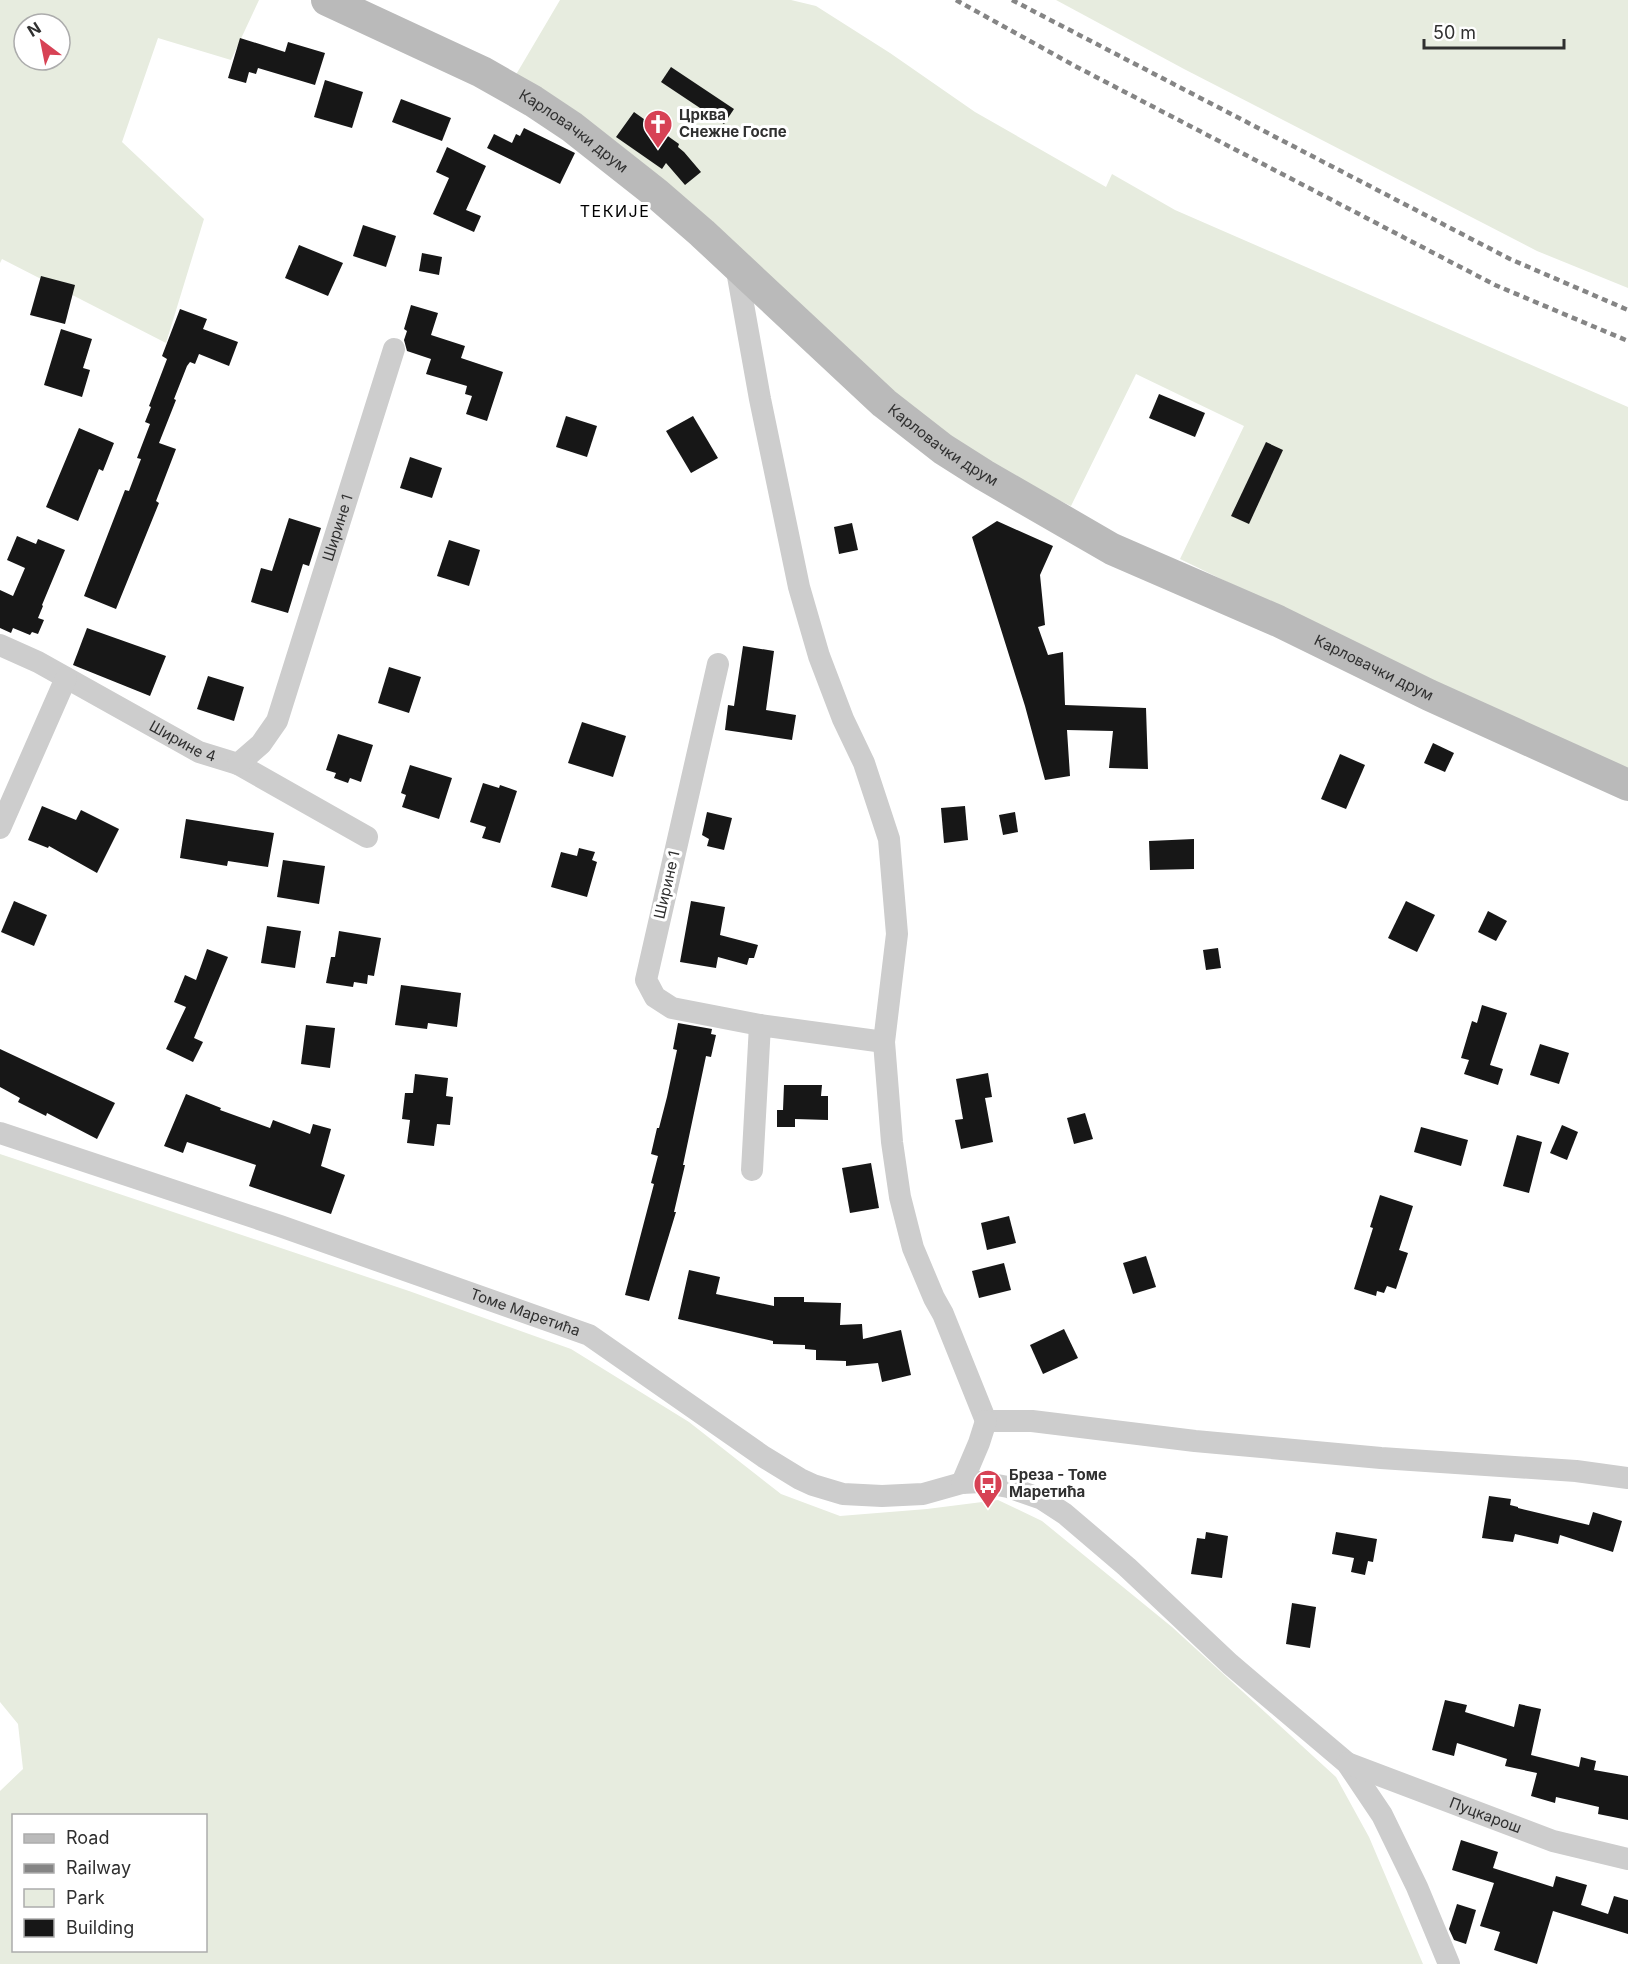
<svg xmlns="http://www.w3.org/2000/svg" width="1628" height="1964" font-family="Inter,sans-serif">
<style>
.green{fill:#e7ecdf;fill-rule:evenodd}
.building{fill:#171717}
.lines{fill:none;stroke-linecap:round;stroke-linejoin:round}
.street{stroke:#cdcdcd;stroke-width:22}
.secondary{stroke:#bababa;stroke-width:32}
.rail{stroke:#858585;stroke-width:4.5;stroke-dasharray:6 4.5;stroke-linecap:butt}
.labels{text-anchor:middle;stroke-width:6;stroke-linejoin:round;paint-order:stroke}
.poi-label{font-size:15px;font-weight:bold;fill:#303030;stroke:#fff;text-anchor:start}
.street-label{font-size:15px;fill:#303030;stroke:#fff}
.neighbourhood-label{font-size:16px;letter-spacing:1.5px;fill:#000;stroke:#fff}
</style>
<rect width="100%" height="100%" fill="#fff"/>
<g class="green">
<path d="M0,0H259L231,60L158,38L122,142L204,219L166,343L2,259L0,263ZM24,24H60V60H24Z"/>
<path d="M560,0H791L816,6L890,53L975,112L1106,187L1112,174L1175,210L1628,407V773L1435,683L1180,559L1244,426L1136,374L1071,506L1022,483L954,442L514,78Z"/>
<path d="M1056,0H1628V288L1537,251L1184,69Z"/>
<path d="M0,1154L409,1291L571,1349L689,1422L781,1494L840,1516L927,1509L998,1500L1042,1521L1172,1627L1336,1777L1369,1837L1423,1964H0V1791L23,1769L18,1724L0,1702ZM14,1816H206V1950H14Z"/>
</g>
<g class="building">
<path d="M240,38L285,52L288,42L325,53L315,85L258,68L256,74L249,72L246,83L228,78Z"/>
<path d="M671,67L734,109L724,124L661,82Z"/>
<path d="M325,80L363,92L352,128L314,117Z"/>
<path d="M401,99L451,118L442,141L392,122Z"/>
<path d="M634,112L679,144L678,147L684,152L701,172L685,185L666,163L662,169L616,137Z"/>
<path d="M524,128L575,153L560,184L487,148L494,134L512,143L516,134L520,136Z"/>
<path d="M447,147L486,166L466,210L481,216L474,232L433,214L449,178L436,172Z"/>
<path d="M363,225L396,236L386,267L353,256Z"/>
<path d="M299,245L343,263L328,296L285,278Z"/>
<path d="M422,253L442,257L439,275L419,271Z"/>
<path d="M41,276L75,285L65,324L30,315Z"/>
<path d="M411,305L438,313L431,335L465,346L461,358L503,372L487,421L466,414L472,396L465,394L467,386L426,374L431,359L407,351L404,340L407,331L404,329Z"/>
<path d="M180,309L207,319L203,329L238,342L229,366L199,354L195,364L190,362L187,366L174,399L176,400L159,443L176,449L156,501L159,503L116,609L84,596L125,490L129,491L141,459L137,458L150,424L145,422L151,407L149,406L167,359L162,356Z"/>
<path d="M61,329L92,339L83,368L90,370L82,397L44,385Z"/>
<path d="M1159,394L1205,413L1195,437L1149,418Z"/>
<path d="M566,416L597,426L587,457L556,447Z"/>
<path d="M693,416L718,458L691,473L666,431Z"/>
<path d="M79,428L114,443L103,471L99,469L78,521L46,507Z"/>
<path d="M1266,442L1283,450L1249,524L1231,516Z"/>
<path d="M410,457L442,468L432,498L400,488Z"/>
<path d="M289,518L321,528L309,566L303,564L288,613L251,602L261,568L272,571Z"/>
<path d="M997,521L1053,546L1040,575L1045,625L1038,627L1048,655L1063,652L1065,705L1146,708L1148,769L1109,768L1113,731L1067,730L1070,776L1045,780L1025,706L972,537Z"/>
<path d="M852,523L858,550L839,554L834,527Z"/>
<path d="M17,536L36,544L38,539L65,550L42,605L43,606L38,618L44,620L38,634L32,632L30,635L13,628L11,633L0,628V590L13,596L25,568L7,560Z"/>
<path d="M449,540L480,550L469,586L437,576Z"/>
<path d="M87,628L166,656L150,696L73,665Z"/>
<path d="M743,646L774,651L766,710L796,715L792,740L725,730L728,705L734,706Z"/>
<path d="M389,667L421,677L409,713L378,703Z"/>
<path d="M208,676L244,687L234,721L197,709Z"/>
<path d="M582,722L626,736L613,777L568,763Z"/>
<path d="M338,734L373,745L361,782L350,778L348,783L334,778L336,773L326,770Z"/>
<path d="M1433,743L1454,753L1445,772L1424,763Z"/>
<path d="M1340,754L1365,765L1346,809L1321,799Z"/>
<path d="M410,765L452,778L439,819L402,807L406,795L401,793Z"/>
<path d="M483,783L499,788L500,785L517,791L500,843L482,838L486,827L470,822Z"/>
<path d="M42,806L76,820L81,810L119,829L97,873L49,846L48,848L28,840Z"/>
<path d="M965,806L968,840L944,843L941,808Z"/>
<path d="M707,812L732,818L724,850L707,846L709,839L702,835Z"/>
<path d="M1015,812L1018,832L1003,835L999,815Z"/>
<path d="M186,819L274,833L268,867L228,861L227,866L180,858Z"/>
<path d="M1194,839V869L1150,870L1149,841Z"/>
<path d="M579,848L595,852L592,860L597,862L587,897L551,887L561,852L577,856Z"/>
<path d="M283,860L325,866L319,904L277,897Z"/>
<path d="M14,901L47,915L34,946L1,932Z"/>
<path d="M691,901L725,907L720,935L758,945L754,958H749L747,965L718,957L716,968L680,962Z"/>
<path d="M1406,901L1435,915L1417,952L1388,938Z"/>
<path d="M1488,911L1507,921L1496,941L1478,932Z"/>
<path d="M267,926L301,931L295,968L261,963Z"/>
<path d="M339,931L381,938L374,976L368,975L367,984L354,982L353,987L326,983L331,957H335Z"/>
<path d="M1218,948L1221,968L1206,970L1203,950Z"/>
<path d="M207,949L228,957L194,1038L203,1042L193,1062L166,1049L186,1007L174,1002L185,975L196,980Z"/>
<path d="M401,985L461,993L457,1027L428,1023L427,1029L395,1025Z"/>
<path d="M1482,1005L1507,1013L1490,1065L1503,1069L1498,1085L1464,1074L1469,1060L1461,1058L1472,1021L1477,1023Z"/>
<path d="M678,1023L712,1029L711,1034L716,1035L711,1057L706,1056L683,1165H685L674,1212H676L649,1301L625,1295L654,1184L651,1183L658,1156L651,1154L657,1128H659L667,1097L677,1050L673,1049Z"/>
<path d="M306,1025L335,1028L330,1068L301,1064Z"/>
<path d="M1540,1044L1569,1053L1559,1084L1530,1075Z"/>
<path d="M0,1049L115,1103L97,1139L47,1113L46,1116L18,1102L20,1098L0,1087Z"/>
<path d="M988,1073L992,1097L985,1098L993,1142L961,1149L955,1120L963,1119L956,1079Z"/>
<path d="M415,1074L448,1078L446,1096L453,1097L450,1125L437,1124L434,1146L407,1143L410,1120L402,1119L405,1093H413Z"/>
<path d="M784,1085H822L821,1096H828V1120L795,1119V1127H777V1110H783Z"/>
<path d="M186,1094L221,1108L220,1110L270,1128L273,1120L310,1134L313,1124L331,1129L321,1166L345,1175L331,1214L249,1186L256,1165L187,1142L183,1153L164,1146Z"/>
<path d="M1085,1113L1093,1139L1074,1144L1067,1118Z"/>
<path d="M1562,1125L1578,1132L1567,1160L1550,1153Z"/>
<path d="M1421,1127L1468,1140L1461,1166L1414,1152Z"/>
<path d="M1517,1135L1542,1142L1529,1193L1503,1186Z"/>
<path d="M871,1163L879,1208L850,1213L842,1168Z"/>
<path d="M1380,1195L1413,1206L1399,1250L1408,1253L1396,1289L1387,1286L1384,1293L1377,1291L1376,1296L1354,1289L1373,1228L1370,1227Z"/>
<path d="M1009,1216L1016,1243L987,1250L981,1223Z"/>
<path d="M1146,1256L1156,1287L1133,1294L1123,1263Z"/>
<path d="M1004,1263L1011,1290L979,1298L972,1271Z"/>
<path d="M689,1270L720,1277L716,1294L774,1306V1297H804V1302L841,1303L840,1325L862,1324L863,1339L901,1330L911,1375L882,1382L878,1363L846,1366V1361L816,1360V1350L805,1349V1345L773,1344V1341L678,1319Z"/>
<path d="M1064,1329L1078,1358L1043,1374L1030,1345Z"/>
<path d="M1489,1496L1511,1499L1510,1505L1518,1507V1508L1589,1525L1593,1512L1622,1521L1613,1552L1560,1535L1558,1544L1515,1534L1513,1542L1482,1538Z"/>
<path d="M1206,1532L1228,1536L1222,1578L1191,1574L1197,1538L1205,1539Z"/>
<path d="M1336,1532L1377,1539L1373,1562L1368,1561L1365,1575L1351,1572L1354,1558L1332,1554Z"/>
<path d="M1292,1603L1316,1607L1310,1648L1286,1644Z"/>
<path d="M1445,1700L1467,1705L1465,1712L1514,1727L1519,1704L1541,1709L1531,1755L1579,1767L1581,1757L1596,1761L1594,1770L1628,1776V1820L1598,1814L1599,1807L1556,1797L1555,1803L1531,1796L1537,1773L1505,1766L1507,1759L1457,1743L1454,1756L1432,1750Z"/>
<path d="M1461,1840L1498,1852L1493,1868L1553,1887L1556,1876L1587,1885L1581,1905L1608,1914L1614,1896L1628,1900V1934L1553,1911L1537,1964L1494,1950L1500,1932L1480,1926L1494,1883L1452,1870Z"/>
<path d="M1457,1904L1476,1910L1466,1944L1454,1940L1449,1929Z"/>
</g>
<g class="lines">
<g class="street">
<path d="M736,265L760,399L799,587L819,656L843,719L864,763L889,839L897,934L884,1042L892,1142L900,1197L913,1248L934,1298L943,1314L986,1421"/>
<path id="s1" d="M0,645L38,662L199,752L238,764L367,837"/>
<path d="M718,664L646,980L655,997L672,1008L760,1025"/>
<path id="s2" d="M238,764L261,744L277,721L394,349"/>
<path d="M0,828L66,678"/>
<path id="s3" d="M0,1133L280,1226L589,1335L764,1457L800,1479L813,1485L843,1494L882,1496L923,1494L962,1483L981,1482L1008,1487L1042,1499L1065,1514L1127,1567L1230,1664L1347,1763L1382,1815L1417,1887L1449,1964"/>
<path d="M752,1170L760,1025L884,1042"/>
<path d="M986,1421H1032L1195,1441L1381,1458L1576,1471L1628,1478"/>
<path d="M962,1483L979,1443L986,1421"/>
<path id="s4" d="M1347,1763L1553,1841L1628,1859"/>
</g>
<path class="secondary" id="s5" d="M327,0L482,72L533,101L572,127L657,194L702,233L884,403L943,449L984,475L1112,549L1278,621L1429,695L1628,785"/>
<g class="rail">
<path d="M956,0L1075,66L1495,285L1628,341"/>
<path d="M1012,0L1510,259L1628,310"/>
</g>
</g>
<defs>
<g id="church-pin" transform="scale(1.5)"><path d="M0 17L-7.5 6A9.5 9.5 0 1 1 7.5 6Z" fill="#d74255" stroke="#fff"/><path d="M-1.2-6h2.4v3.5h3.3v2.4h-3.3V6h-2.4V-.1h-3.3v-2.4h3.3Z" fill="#fff"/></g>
<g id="bus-pin" transform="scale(1.5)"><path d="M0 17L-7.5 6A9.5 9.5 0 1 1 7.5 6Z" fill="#d74255" stroke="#fff"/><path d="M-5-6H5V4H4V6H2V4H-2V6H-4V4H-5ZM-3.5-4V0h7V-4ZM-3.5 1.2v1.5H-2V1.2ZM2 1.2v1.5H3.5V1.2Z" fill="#fff"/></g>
</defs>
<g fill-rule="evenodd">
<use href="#church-pin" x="658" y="124"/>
<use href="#bus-pin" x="988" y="1484"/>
</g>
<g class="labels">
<g class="poi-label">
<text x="679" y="120">Црква<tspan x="679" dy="17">Снежне Госпе</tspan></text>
<text x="1009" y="1480">Бреза - Томе<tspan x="1009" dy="17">Маретића</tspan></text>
</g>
<g class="street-label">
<text dy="5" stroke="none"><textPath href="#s5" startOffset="280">Карловачки друм</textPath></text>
<text dy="5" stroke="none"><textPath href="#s5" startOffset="766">Карловачки друм</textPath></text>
<text dy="5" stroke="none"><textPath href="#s2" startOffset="261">Ширине 1</textPath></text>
<text dy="5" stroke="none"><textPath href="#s5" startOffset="1252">Карловачки друм</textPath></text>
<text dy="5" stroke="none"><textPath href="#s1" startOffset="207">Ширине 4</textPath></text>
<text transform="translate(667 885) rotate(-77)" y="5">Ширине 1</text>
<text dy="5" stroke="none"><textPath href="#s3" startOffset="555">Томе Маретића</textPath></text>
<text dy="5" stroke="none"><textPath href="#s4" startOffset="148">Пуцкарош</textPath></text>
</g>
<g class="neighbourhood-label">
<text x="615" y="217">ТЕКИЈЕ</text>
</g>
</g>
<rect x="12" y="1814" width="195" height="138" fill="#ffffff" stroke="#acacac" stroke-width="1.5"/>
<rect x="24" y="1834" width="30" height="9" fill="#bababa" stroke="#acacac" stroke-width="1.5"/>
<text x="66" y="1844" font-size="18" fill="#303030">Road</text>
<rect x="24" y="1864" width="30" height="9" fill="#858585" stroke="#acacac" stroke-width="1.5"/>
<text x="66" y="1874" font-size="18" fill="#303030">Railway</text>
<rect x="24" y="1889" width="30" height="18" fill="#e7ecdf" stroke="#acacac" stroke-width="1.5"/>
<text x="66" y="1904" font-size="18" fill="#303030">Park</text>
<rect x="24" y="1919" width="30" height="18" fill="#171717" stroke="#acacac" stroke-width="1.5"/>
<text x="66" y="1934" font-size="18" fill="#303030">Building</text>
<g transform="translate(42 42) rotate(328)"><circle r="28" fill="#ffffff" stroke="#acacac" stroke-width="1.5"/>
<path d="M0-4.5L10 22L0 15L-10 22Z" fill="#d74255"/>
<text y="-9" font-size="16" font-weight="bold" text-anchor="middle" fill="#303030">N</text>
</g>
<path d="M1424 39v9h140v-9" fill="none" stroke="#303030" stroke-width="3"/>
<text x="1433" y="39" font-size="18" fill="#303030" stroke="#ffffff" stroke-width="4.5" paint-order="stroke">50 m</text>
</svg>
